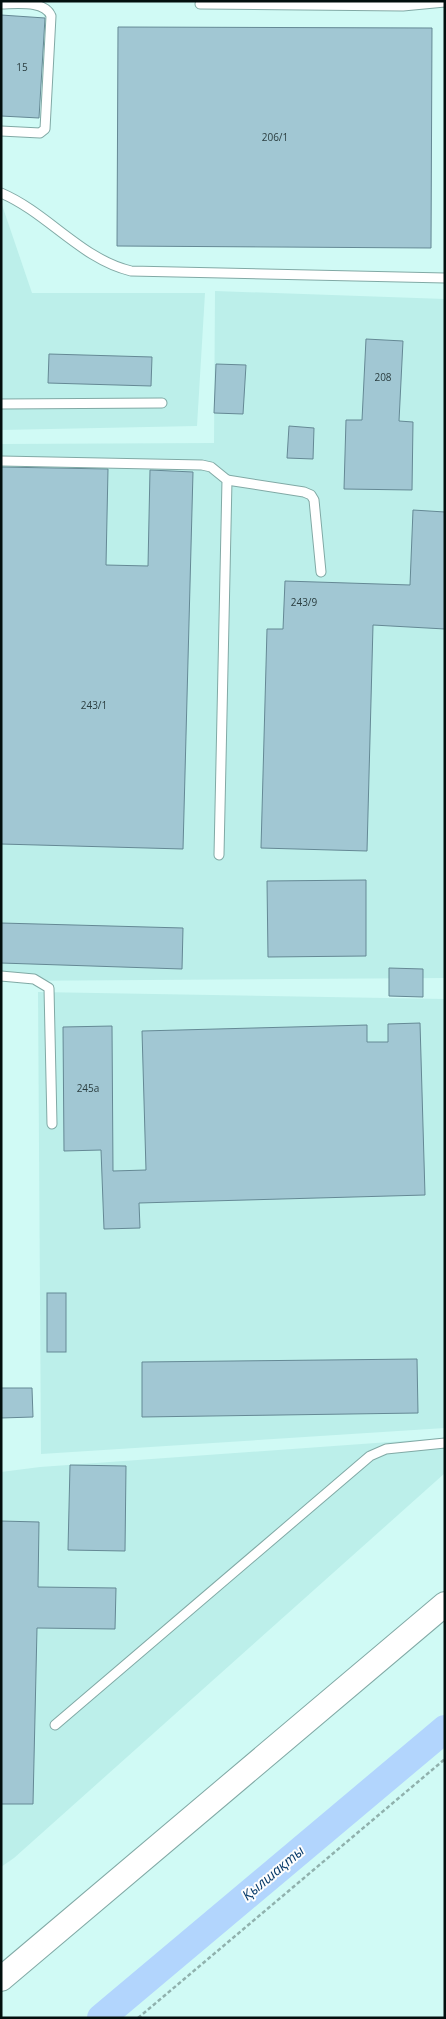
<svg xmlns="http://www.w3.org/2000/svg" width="446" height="2019" font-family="'Open Sans',sans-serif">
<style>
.built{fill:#bcefea}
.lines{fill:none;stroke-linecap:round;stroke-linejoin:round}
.river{stroke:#b2d5fd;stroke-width:28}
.building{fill:#a1c7d3;stroke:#658995}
.lane-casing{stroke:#81a9a5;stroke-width:11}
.secondary-casing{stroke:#81a9a5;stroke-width:26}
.path{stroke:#90b1ad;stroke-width:2.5;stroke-dasharray:4 2.5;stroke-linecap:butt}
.lane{stroke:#fff;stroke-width:9}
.secondary{stroke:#fff;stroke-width:24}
.labels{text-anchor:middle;stroke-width:4;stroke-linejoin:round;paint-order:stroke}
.number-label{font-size:10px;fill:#2a3d3f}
.water-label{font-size:14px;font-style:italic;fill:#063969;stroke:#fdfdfd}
</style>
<rect width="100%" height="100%" fill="#d0faf5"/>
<g class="built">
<path d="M1,202L32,293H205L197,426L1,430Z"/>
<path d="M215,291L445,299V978L1,981V444L214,443Z"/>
<path d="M38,992L445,999V1428L41,1454Z"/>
<path d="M445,1438V1473L14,1858L1,1867V1472L40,1467Z"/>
</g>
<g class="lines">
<path class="river" d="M101,2018L445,1729"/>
</g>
<g class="building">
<path d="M1,15L45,18L39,118L1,116Z"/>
<path d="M118,27L432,28L431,248L117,246Z"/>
<path d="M366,339L403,341L399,421L413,422L412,490L344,489L346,420H362Z"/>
<path d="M49,354L152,357L151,386L48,383Z"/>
<path d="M216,364L246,365L243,414L214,413Z"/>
<path d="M289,426L314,428L313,459L287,458Z"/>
<path d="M1,467L108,469L106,565L148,566L150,470L193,472L183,849L1,844Z"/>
<path d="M413,510L445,512V629L373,625L367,851L261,848L267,629H283L285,581L410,585Z"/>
<path d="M366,880V956L268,957L267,881Z"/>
<path d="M1,923L183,928L182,969L1,963Z"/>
<path d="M389,968L423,969V997L389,996Z"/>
<path d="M420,1023L425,1195L139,1203L140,1228L104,1229L101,1150L64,1151L63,1027L112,1026L113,1171L146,1170L142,1031L367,1025V1042H388V1024Z"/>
<rect x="47" y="1293" width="19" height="59"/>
<path d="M417,1359L418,1413L142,1417V1362Z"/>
<path d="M1,1388H32L33,1417L1,1418Z"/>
<path d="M70,1465L126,1466L125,1551L68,1550Z"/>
<path d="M1,1521L39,1522L38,1587L116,1588L115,1629L37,1628L33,1804H1Z"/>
</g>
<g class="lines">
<g class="lane-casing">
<g id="lane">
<path d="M1,4C16,4 45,0 51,16L45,129L40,133L1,131"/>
<path d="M200,4L403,6L445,2"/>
<path d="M1,193C48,213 81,259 131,271L445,278"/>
<path d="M1,404L162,403"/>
<path d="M1,461L202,465L211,467L227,480L219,855"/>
<path d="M227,480L304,492L311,495L314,500L321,572"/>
<path d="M1,976L34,979L49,988L52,1124"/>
<path d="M55,1725L370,1456L386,1449L445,1443"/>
</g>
</g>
<g class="secondary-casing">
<path id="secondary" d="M1,1979L445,1604"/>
</g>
<path class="path" d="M138,2018L445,1759"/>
<use href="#lane" class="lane"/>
<use href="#secondary" class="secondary"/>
</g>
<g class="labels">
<g class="number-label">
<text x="22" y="71">15</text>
<text x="275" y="141">206/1</text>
<text x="383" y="381">208</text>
<text x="304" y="606">243/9</text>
<text x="94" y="709">243/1</text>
<text x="88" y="1092">245а</text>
</g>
<g class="water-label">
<text transform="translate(273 1873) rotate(-40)" y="5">Қылшақты</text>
</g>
</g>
<rect width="446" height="2019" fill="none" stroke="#020f0e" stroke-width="5"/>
</svg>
